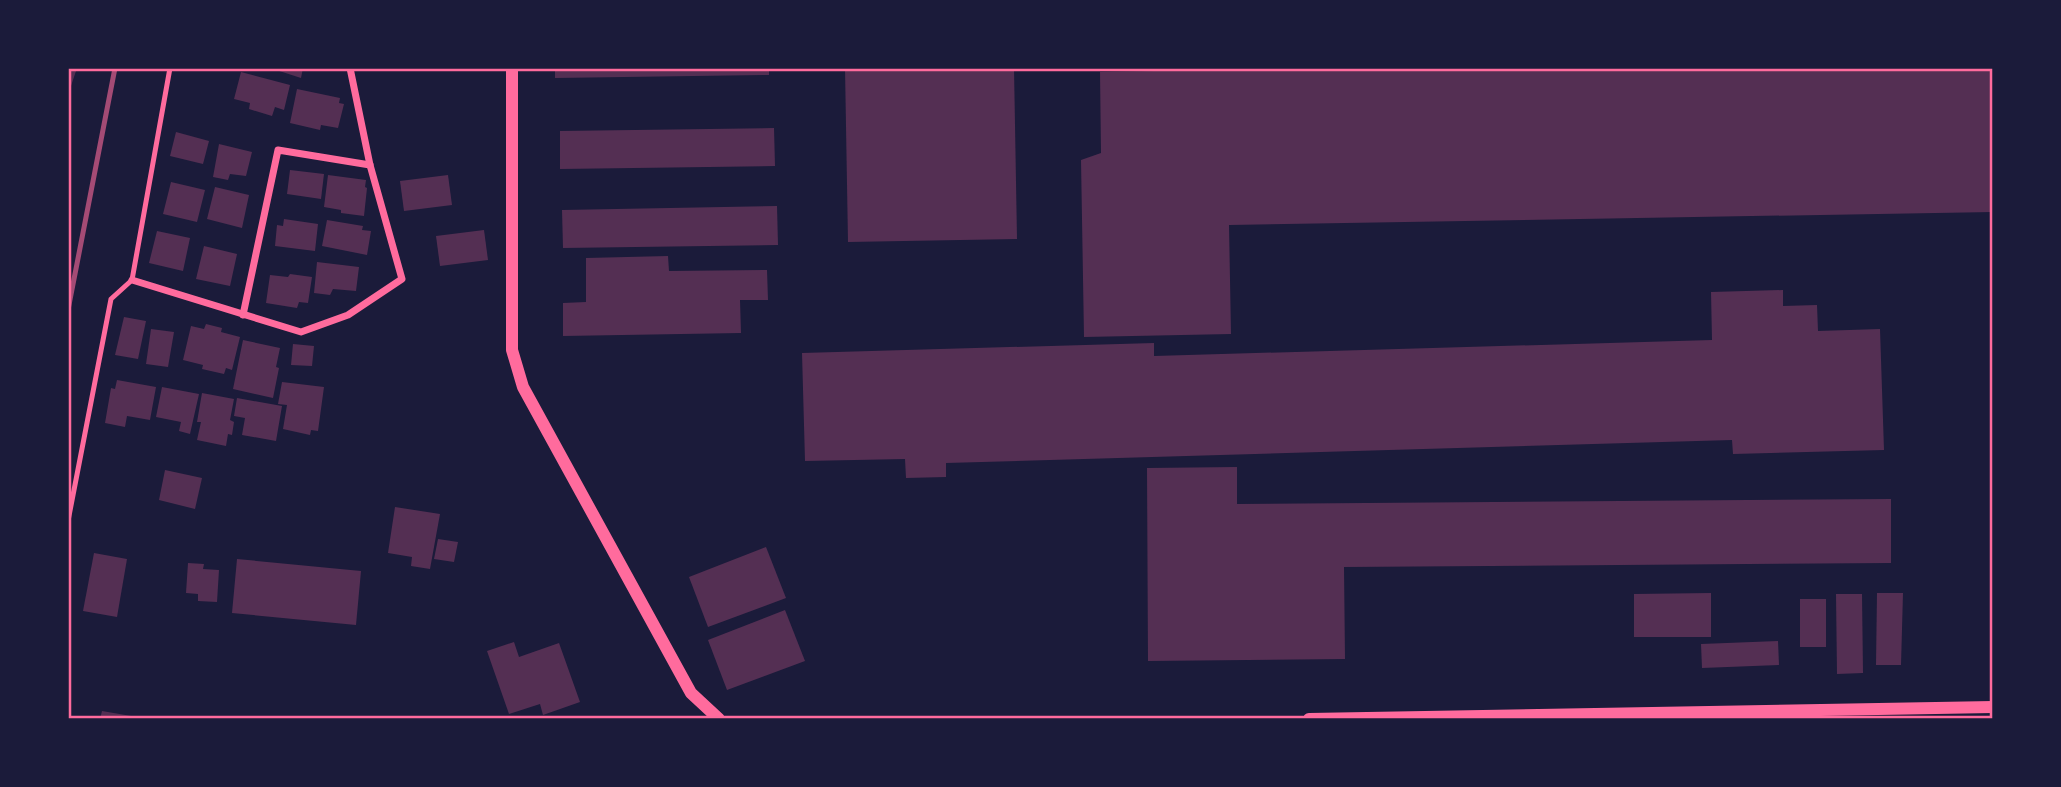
<svg xmlns="http://www.w3.org/2000/svg" width="2061" height="787" font-family="Figtree,sans-serif">
<style>
.building{fill:#542f53}
.lines{fill:none;stroke-linecap:round;stroke-linejoin:round}
.service{stroke:#ff6b9d;stroke-width:5}
.minor{stroke:#ff6b9d;stroke-width:7}
.tertiary{stroke:#ff6b9d;stroke-width:12}
.rail{stroke:#a44b75;stroke-width:5}
.neatline{fill:none;stroke:#ff6b9d;stroke-width:2.5}
</style>
<rect width="100%" height="100%" fill="#1b1b3a"/>
<g class="building">
<path d="M68,68H77L69,92H68Z"/>
<path d="M270,68H303L301,78Z"/>
<path d="M555,68H769V75L555,78Z"/>
<path d="M845,68H1014L1017,239L848,242Z"/>
<path d="M1308,68H1993V212L1229,225L1231,334L1084,337L1081,160L1101,153L1100,72Z"/>
<path d="M241,72L290,85L284,110L275,107L272,116L249,109L250,103L234,99Z"/>
<path d="M297,89L340,98L339,103L344,104L338,128L321,125L320,130L290,123Z"/>
<path d="M774,128L775,166L560,169V131Z"/>
<path d="M176,132L209,141L203,164L170,156Z"/>
<path d="M219,144L252,152L246,176L230,174L228,180L213,177Z"/>
<path d="M290,170L324,174L321,199L287,194Z"/>
<path d="M328,175L366,180L365,187L367,188L364,216L341,213V210L324,207Z"/>
<path d="M448,175L452,205L404,211L400,181Z"/>
<path d="M171,182L205,190L197,222L163,214Z"/>
<path d="M215,187L249,195L242,228L207,219Z"/>
<path d="M777,206L778,245L563,248L562,210Z"/>
<path d="M284,219L318,224L315,251L275,246L277,225L283,226Z"/>
<path d="M327,220L363,226L362,230L371,231L367,255L322,246Z"/>
<path d="M484,230L488,260L440,266L436,236Z"/>
<path d="M157,231L190,238L183,271L149,263Z"/>
<path d="M204,246L237,254L230,286L196,279Z"/>
<path d="M668,256L669,271L767,270L768,300H740L741,333L563,336V303L586,302V258Z"/>
<path d="M317,262L359,267L356,291L333,289L330,295L314,293Z"/>
<path d="M290,274L312,277L308,303L299,302L297,308L266,303L270,275L288,277Z"/>
<path d="M1783,290V306L1817,305L1818,331L1880,329L1884,450L1733,454L1732,440L946,463V477L906,478L905,459L805,461L802,353L1154,343V356L1712,340L1711,292Z"/>
<path d="M124,317L146,321L138,359L115,355Z"/>
<path d="M206,324L222,328L221,332L240,337L232,370L226,368L224,374L202,369L203,365L183,360L191,326L204,329Z"/>
<path d="M151,329L174,332L168,367L146,364Z"/>
<path d="M243,340L280,348L276,367L279,368L273,398L233,389Z"/>
<path d="M293,344L314,346L312,366L291,365Z"/>
<path d="M117,380L156,387L150,420L127,416L125,427L105,423L111,388L115,389Z"/>
<path d="M282,382L324,387L318,431L311,430L310,435L283,429L287,405L278,404Z"/>
<path d="M162,387L199,394L190,434L179,431L181,422L156,417Z"/>
<path d="M202,393L234,399L230,420L234,422L232,435L228,434L226,446L197,440L201,422H197Z"/>
<path d="M237,398L282,406L276,441L242,435L245,418L234,416Z"/>
<path d="M1237,467V504L1891,499V563L1344,567L1345,659L1148,661L1147,468Z"/>
<path d="M165,470L202,478L195,509L159,500Z"/>
<path d="M395,507L440,514L430,569L411,566L412,557L388,553Z"/>
<path d="M438,539L458,542L454,562L434,559Z"/>
<path d="M766,547L786,598L708,627L689,577Z"/>
<path d="M94,553L127,559L117,617L83,611Z"/>
<path d="M237,559L361,571L356,625L232,613Z"/>
<path d="M188,563L204,564L203,569L219,570L217,602L198,601V594L186,593Z"/>
<path d="M1711,593V637H1634V594Z"/>
<path d="M1877,593H1903L1901,665H1876Z"/>
<path d="M1836,594H1862L1863,673L1837,674Z"/>
<rect x="1800" y="599" width="26" height="48"/>
<path d="M785,610L805,661L727,690L708,640Z"/>
<path d="M1778,641L1779,665L1702,668L1701,644Z"/>
<path d="M514,642L519,657L559,643L580,702L543,715L540,704L509,714L487,651Z"/>
<path d="M102,711L137,717V719H100Z"/>
</g>
<g class="lines">
<path class="service" d="M68,521L111,299L132,280L170,68"/>
<g class="minor">
<path d="M132,280L301,332L348,315L402,279L370,165L350,68"/>
<path d="M243,315L278,150L370,165"/>
</g>
<g class="tertiary">
<path d="M512,68V350L523,387L691,693L719,719"/>
<path d="M1309,719L1993,707"/>
</g>
<path class="rail" d="M68,310L115,68"/>
</g>
<rect width="2061" height="787" fill="none" stroke="#1b1b3a" stroke-width="140"/>
<rect x="70" y="70" width="1921" height="647" class="neatline"/>
</svg>
